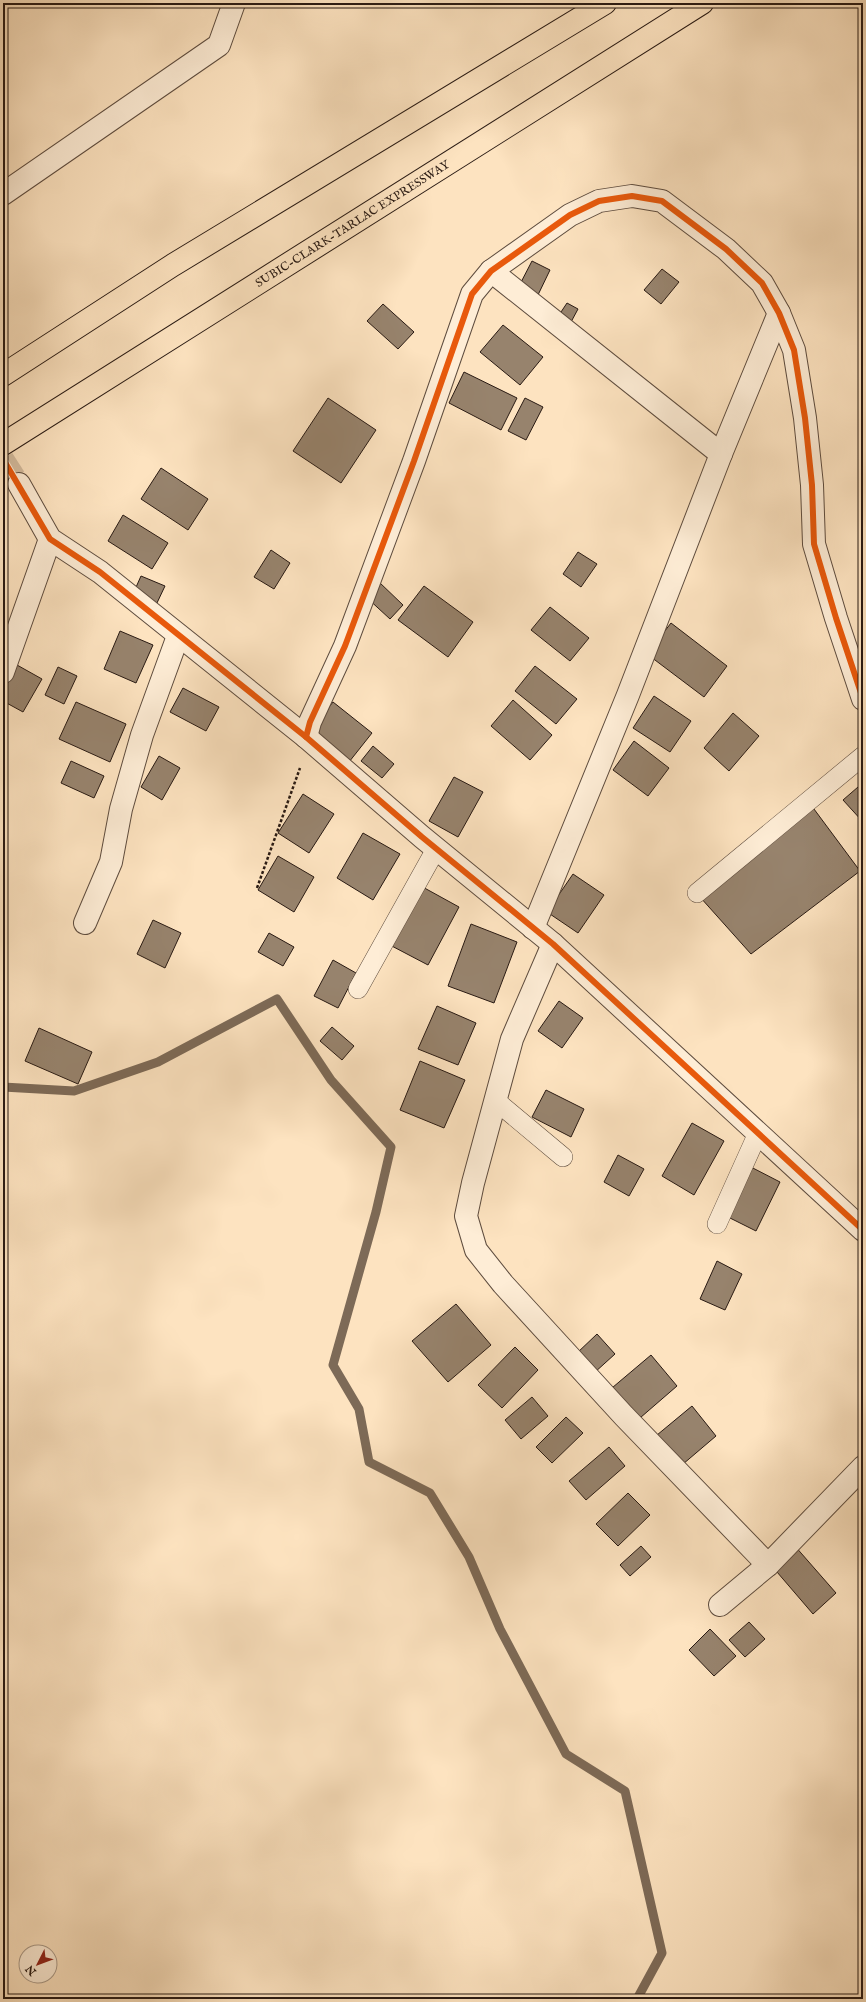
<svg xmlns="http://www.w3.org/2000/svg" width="866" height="2002" font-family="'IM FELL English',serif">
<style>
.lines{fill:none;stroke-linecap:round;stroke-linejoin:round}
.stream{stroke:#7d6a57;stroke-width:9}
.building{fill:#97836d;stroke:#291a13}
.street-tunnel{stroke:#d3bb9d;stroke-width:22;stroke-dasharray:22 11;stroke-linecap:butt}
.lane-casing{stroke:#5e4c3e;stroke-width:20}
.street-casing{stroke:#5e4c3e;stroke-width:24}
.highway-casing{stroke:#291a13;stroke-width:24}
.path{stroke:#291a13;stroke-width:2.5;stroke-dasharray:3 2;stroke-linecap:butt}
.lane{stroke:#feedd6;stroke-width:19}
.street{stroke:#feedd6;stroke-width:22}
.highway{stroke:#fde3c0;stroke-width:22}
.cycleway-casing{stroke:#feedd6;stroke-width:8}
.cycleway{stroke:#e8590c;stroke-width:6}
.labels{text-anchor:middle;stroke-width:4;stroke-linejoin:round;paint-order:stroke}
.street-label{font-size:12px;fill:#291a13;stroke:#feedd6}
</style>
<rect width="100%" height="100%" fill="#fde3c0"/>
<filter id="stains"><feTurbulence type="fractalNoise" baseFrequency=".005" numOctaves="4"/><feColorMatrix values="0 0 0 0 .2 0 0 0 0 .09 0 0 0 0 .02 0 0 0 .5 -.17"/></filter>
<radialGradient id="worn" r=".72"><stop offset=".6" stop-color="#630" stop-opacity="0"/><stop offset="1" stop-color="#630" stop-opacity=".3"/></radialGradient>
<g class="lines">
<path class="stream" d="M3,1087L74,1091L158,1062L277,999L331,1080L391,1147L376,1212L333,1365L359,1409L369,1462L430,1493L469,1557L500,1629L566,1754L625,1791L662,1953L637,1999"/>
</g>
<g class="building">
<path d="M532,261L550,270L537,297L518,288Z"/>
<path d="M662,269L679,282L661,304L644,290Z"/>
<path d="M567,303L578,309L571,322L559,315Z"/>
<path d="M383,304L414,332L398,349L367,321Z"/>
<path d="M503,325L543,357L520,385L480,352Z"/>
<path d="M464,372L517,398L501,430L449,403Z"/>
<path d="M328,398L376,430L341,483L293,451Z"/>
<path d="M525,398L543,407L526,440L508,431Z"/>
<path d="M161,468L208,499L188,530L141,499Z"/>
<path d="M123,515L168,543L152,569L108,541Z"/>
<path d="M271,550L290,563L274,589L254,577Z"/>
<path d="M578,552L597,564L581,587L563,574Z"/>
<path d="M141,576L165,586L156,605L133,594Z"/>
<path d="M379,582L403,605L390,619L365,596Z"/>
<path d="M424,586L473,622L448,657L398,620Z"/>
<path d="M550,607L589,638L570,661L531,630Z"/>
<path d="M671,623L727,666L704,697L647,654Z"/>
<path d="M120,631L153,645L136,683L104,669Z"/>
<path d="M17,665L42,679L23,712L3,701V689Z"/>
<path d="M535,666L577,699L556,724L515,691Z"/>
<path d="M58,667L77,676L64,704L45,695Z"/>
<path d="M183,688L219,707L206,731L170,712Z"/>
<path d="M654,696L691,721L670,752L633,728Z"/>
<path d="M513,700L552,735L530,760L491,726Z"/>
<path d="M76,702L126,724L110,762L59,739Z"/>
<path d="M333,702L372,733L349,762L310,731Z"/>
<path d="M733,713L759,736L729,771L704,748Z"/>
<path d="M634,741L669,768L648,796L613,770Z"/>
<path d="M373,746L394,764L382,778L361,761Z"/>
<path d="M159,756L180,768L162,800L141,787Z"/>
<path d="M71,761L104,776L94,798L61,783Z"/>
<path d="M454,777L483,792L458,837L429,821Z"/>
<path d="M858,787L863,792V822L843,800Z"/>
<path d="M303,794L334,814L309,853L278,833Z"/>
<path d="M811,805L860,871L751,954L700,897Z"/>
<path d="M363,833L400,854L373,900L337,878Z"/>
<path d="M278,856L314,877L294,912L258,890Z"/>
<path d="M573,874L604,895L578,933L547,912Z"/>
<path d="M419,885L459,907L428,965L388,944Z"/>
<path d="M153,920L181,933L165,968L137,954Z"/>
<path d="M471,924L517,942L494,1003L448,986Z"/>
<path d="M269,933L294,947L283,966L258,952Z"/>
<path d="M333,960L356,973L338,1008L314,996Z"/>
<path d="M559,1001L583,1018L562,1048L538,1031Z"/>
<path d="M437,1006L476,1023L458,1065L418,1049Z"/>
<path d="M332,1027L354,1046L342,1060L320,1041Z"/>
<path d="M39,1028L92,1052L78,1084L25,1061Z"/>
<path d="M420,1061L465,1080L444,1128L400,1110Z"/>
<path d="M546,1090L584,1109L571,1137L532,1117Z"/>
<path d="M692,1123L724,1141L694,1195L662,1176Z"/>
<path d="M618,1155L644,1169L629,1196L604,1182Z"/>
<path d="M747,1165L780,1182L756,1231L722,1214Z"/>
<path d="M717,1261L742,1274L725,1310L700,1299Z"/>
<path d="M456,1304L491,1345L448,1382L412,1341Z"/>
<path d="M597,1334L615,1354L594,1373L576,1354Z"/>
<path d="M515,1347L538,1370L502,1408L478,1385Z"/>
<path d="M651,1355L677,1386L633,1424L606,1393Z"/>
<path d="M532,1397L548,1416L521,1439L505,1420Z"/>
<path d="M692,1406L716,1436L676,1470L651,1440Z"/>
<path d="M566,1417L583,1433L552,1463L536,1447Z"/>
<path d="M609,1447L625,1466L586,1500L569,1481Z"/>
<path d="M628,1493L650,1515L618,1546L596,1524Z"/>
<path d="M794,1545L836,1593L813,1614L771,1565Z"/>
<path d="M641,1546L651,1557L630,1576L620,1565Z"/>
<path d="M749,1622L765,1639L745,1657L729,1640Z"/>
<path d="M710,1629L736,1656L714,1676L689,1650Z"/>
</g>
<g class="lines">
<path class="street-tunnel" d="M3,459L19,484"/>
<g class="lane-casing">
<g id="lane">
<path d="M697,893L863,756"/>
<path d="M358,989L436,849"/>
<path d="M496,1101L563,1157"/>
<path d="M717,1224L758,1133"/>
</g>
</g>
<g class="street-casing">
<g id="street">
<path d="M3,194L219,45L234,3"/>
<path d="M491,271L721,454"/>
<path d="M19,484L50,539L100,572L306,737L422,837L553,944L863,1230"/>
<path d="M3,672L50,539"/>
<path d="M306,737L310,722L345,646L414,461L472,294L491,271L570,215L599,201L632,196L662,201L726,249L762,283L779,313L794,350L805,418L812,485L814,544L836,618L863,699"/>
<path d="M85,923L111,862L121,809L142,735L178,636"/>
<path d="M533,928L628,695L721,454L779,313"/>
<path d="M553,944L512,1039L473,1183L466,1216L476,1250L503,1284L624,1416L768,1565"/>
<path d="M720,1605L768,1565L863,1467"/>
</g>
</g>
<g class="highway-casing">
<g id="highway">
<path d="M3,375L173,265L605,3"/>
<path id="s1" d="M3,444L702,3"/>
</g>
</g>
<path class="path" d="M257,888L300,768"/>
<use href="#lane" class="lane"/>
<use href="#street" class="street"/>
<use href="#highway" class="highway"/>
<g class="cycleway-casing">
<g id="cycleway">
<path d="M3,459L50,539L100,572L306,737L422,837L553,944L863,1230"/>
<path d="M306,737L310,722L345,646L414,461L472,294L491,271L570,215L599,201L632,196L662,201L726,249L762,283L779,313L794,350L805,418L812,485L814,544L836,618L863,699"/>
</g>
</g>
<use href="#cycleway" class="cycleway"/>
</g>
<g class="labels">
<g class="street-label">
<text dy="4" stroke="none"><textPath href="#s1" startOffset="413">SUBIC-CLARK-TARLAC EXPRESSWAY</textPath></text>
</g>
</g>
<rect width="866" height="2002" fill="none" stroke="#fde3c0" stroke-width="16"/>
<rect x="4" y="4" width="858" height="1994" fill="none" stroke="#291a13" stroke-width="2"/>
<rect x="8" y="8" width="850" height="1986" fill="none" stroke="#291a13"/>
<g transform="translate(38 1964) rotate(228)"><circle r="19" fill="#feedd6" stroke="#a99988"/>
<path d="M0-3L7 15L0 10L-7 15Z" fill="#8f2418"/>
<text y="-6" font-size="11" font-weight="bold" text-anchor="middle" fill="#291a13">N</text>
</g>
<rect width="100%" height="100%" filter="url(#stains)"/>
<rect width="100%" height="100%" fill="url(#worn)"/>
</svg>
